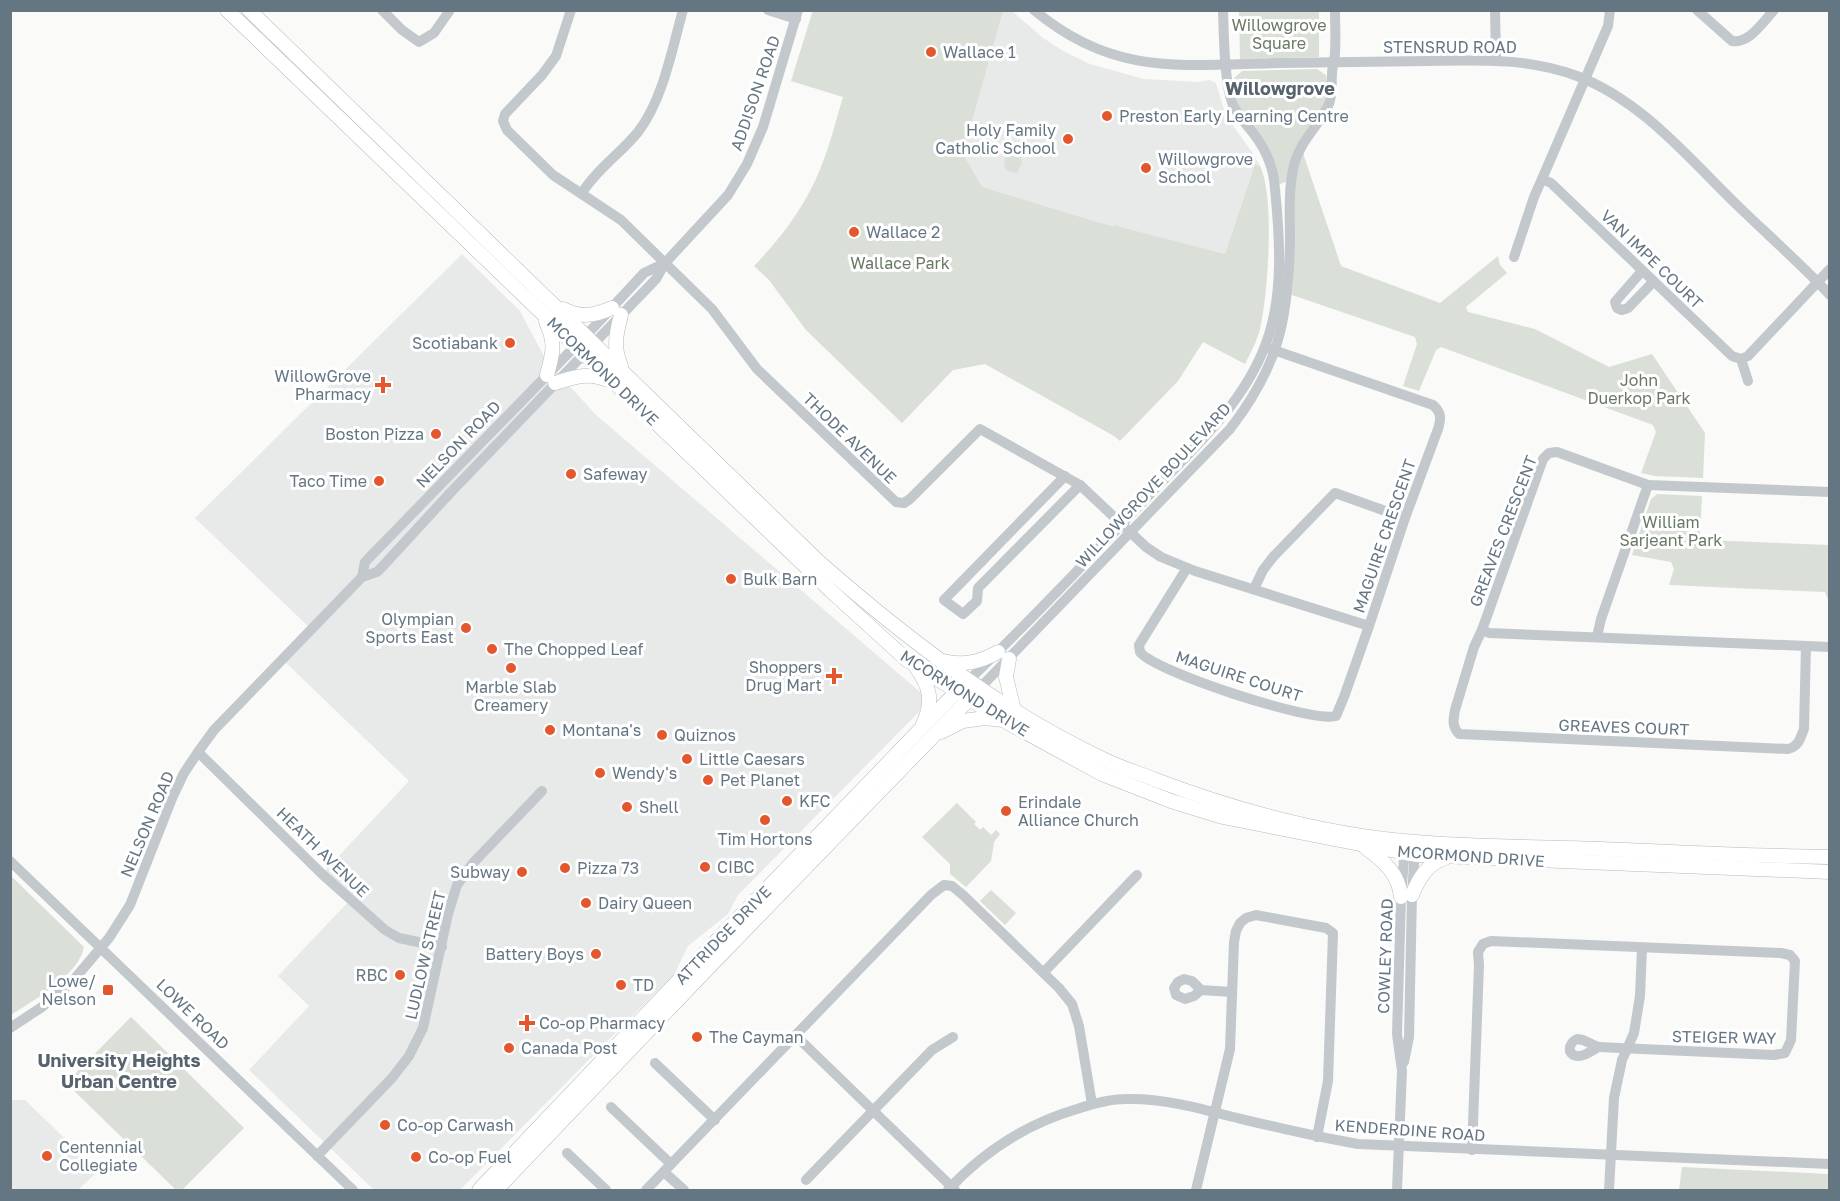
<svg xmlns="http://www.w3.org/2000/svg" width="1840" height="1201" font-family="'Golos Text',sans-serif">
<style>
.built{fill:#e8e9e9}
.green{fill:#dadfd7}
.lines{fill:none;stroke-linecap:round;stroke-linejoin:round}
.major-casing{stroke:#b5babe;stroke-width:15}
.minor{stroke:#c3c8cc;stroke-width:10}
.major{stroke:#fff;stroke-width:14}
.poi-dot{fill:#e4572e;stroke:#fff;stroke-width:2}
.labels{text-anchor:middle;stroke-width:6;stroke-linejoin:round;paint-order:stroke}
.park-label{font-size:16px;fill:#687a64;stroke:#fff}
.street-label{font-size:16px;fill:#657683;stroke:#fff}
.poi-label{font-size:16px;fill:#657683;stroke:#fff;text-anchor:start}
.neighbourhood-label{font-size:18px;font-weight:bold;fill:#57646e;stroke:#fff}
</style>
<rect width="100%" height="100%" fill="#fafaf8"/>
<g class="built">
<path d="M1011,10L1043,38L1065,52L1090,64L1144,79L1199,82L1209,80L1216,83L1226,116L1252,152L1260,166L1255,164L1225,254L1094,221L981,187L963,154L1003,11Z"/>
<path d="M462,254L520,311L546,360L596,415L926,697L919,712L738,895L728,914L688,946L675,973L460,1190H374L249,1070L309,1006L278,976L350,900L322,874L409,781L282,659L311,629L195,518Z"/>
<path d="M11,1100H25L98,1171L78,1190H11Z"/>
</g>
<g class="green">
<path d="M813,10L1003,11L963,154L982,187L1094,221L1113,226L1117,225L1120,227L1225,254L1255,164L1260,166C1275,196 1268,295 1260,329C1257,341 1251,352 1245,364L1203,342L1178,381L1120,441L1114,436L985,364L953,370L902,423L806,330L769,280L754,266C782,237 806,205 821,167C830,145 836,120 843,97L791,81Z"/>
<path d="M1239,11H1319V57L1240,59Z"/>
<path d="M1317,69L1326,75L1327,84L1324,103L1286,182L1280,184L1238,106L1234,88V78L1242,71Z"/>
<path d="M1008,146L1015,147L1021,152L1020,155L1022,163L1017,173L1008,171L1004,167L1006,149Z"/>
<path d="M1303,153L1341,266L1440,303L1498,256L1500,265L1507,273L1466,307L1468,312L1535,329L1609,367L1652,354L1705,433L1703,478L1655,476L1641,473L1656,432L1653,425L1441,347L1436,350L1419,391L1403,386L1417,344L1415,337L1292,295C1295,248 1286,197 1303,153Z"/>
<path d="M1657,494L1702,496L1700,535L1705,540L1829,545V602L1825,592L1669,585L1674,569L1671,562L1632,555L1651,499Z"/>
<path d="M957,803L976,822L974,824L980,830L983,827L991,835L996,830L1000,834L994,842L991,861L966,887L950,874V864L922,837Z"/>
<path d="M10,875L84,947C79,975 34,1000 11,1015Z"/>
<path d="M991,890L1016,913L1005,925L980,901Z"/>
<path d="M131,1017L244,1128L182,1190H176L66,1083Z"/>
<path d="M1682,1167L1829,1174V1190H1679Z"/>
</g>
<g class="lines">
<g class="major-casing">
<g id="major">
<path d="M227,10L831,591L907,660L1003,720L1102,774L1171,801L1223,817L1416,855L1830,872"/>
<path d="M249,10L819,562C907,639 999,710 1105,760C1121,768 1139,773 1156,780C1238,811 1327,835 1415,842C1476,847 1539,847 1600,849C1677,852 1753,856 1830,857"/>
<path d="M563,309C582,318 593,316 612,308"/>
<path d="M546,322C556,343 553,353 547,375"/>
<path d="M621,366C613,348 616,334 621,315"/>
<path d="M555,383C577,376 588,372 611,381"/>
<path d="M1009,659L1006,677L1014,710"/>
<path d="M943,661C964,666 980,662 998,652"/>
<path d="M916,667C930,687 934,701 923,724"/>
<path d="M941,732L963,721L985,718L1003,720"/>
<path d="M1366,848C1384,861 1399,874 1401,897"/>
<path d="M1412,895C1419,878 1427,864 1445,858"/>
<path d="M479,1190L677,982L964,684"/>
<path d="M496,1190L712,964L976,692"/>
</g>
</g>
<g class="minor">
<path d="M382,10L402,30L419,42L434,33L450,10"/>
<path d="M571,10L556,56L542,75L505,114L503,121L507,130L553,175L621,220L712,309L757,369L896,502L904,503L910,499L980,429L1080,485L1146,547L1161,557L1195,571L1369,626L1405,518L1438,429C1441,419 1442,413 1433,405L1265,347"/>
<path d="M768,10L796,19"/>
<path d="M1034,10C1114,77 1182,65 1279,63C1329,62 1379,62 1429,61C1480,60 1529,58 1577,76C1643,101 1689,159 1738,206C1769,236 1801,264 1830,295"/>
<path d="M1495,10L1496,59"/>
<path d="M1610,10L1608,26L1542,179L1551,183L1732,356L1741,359L1748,356L1830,269"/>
<path d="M1697,10L1732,41C1749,44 1763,22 1774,10"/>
<path d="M582,193C596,170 621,153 638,132C663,100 672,49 683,10"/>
<path d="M1514,257L1534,197L1542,179"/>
<path d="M1642,271L1615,302L1617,308L1622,310L1628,308L1653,282"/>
<path d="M1741,359L1748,381"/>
<path d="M1065,476L944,600L963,614L977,601L978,588L1080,485"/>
<path d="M1830,492L1648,485L1557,452L1549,453L1543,459L1482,630L1489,633L1830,647"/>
<path d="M1187,568L1139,645L1140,652C1155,672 1312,723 1336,716L1344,697L1369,626"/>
<path d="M362,577L365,562L593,328L644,273L665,263"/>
<path d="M1254,589L1263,570L1273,557L1335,493L1405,518"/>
<path d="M1482,630L1474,647L1455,710C1453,721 1452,726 1459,734L1788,749C1799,746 1800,739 1804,729L1806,646"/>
<path d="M1597,637L1601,619L1648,485"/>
<path d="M968,681C1031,620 1092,556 1152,492C1194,448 1243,404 1265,346C1284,298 1280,239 1275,189C1274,169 1266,150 1254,134C1247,125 1238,116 1233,105C1224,83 1224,36 1223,10"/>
<path d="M979,689L1230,429C1279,365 1288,321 1290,242C1290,216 1288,190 1294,165C1300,141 1318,127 1328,106C1333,96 1331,85 1332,74C1332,67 1335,59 1335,52C1336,38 1335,24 1335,10"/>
<path d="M198,752L322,874L385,930L399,938L442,947"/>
<path d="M10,861L353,1190"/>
<path d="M1044,972L1137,875"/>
<path d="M1201,990L1194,996L1185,999L1176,995L1174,988L1178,982L1184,979L1192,981L1201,990L1232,992"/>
<path d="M10,1028L42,1007L71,983L109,938L130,905L173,796L184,773L198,752L214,730L362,577L377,572L382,567L451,492L656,279L665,263L728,195L747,164L763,127L798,10"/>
<path d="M796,1036L955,1190"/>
<path d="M1577,1039L1583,1040L1598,1047C1593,1050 1585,1056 1579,1056C1566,1056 1568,1043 1577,1039Z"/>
<path d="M1404,1062L1409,1037L1412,895L1415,848"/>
<path d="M655,1063L715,1120"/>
<path d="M611,1107L671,1164"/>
<path d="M1472,1150L1479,965L1478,952L1483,944L1491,941L1781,953L1790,955L1795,961L1791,1040L1785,1053L1774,1055L1598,1047"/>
<path d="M567,1153L606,1190"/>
<path d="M317,1156L392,1078L409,1056L423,1028L448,914L457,885L473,863L542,791"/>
<path d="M664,1172L684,1190"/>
<path d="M806,1180L932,1050L953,1037"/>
<path d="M646,1190L931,895L944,885L952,886L963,895L1059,988L1072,1004L1079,1026L1092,1104"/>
<path d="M948,1190C984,1151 1026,1124 1077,1109C1092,1104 1110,1099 1126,1099C1162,1098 1199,1108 1233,1117C1275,1127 1316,1137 1358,1144L1830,1164"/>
<path d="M1196,1190L1230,1049L1234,942L1236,931L1240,923L1246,918L1256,915L1326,928L1333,933L1328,1081L1317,1137"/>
<path d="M1397,1190L1402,1071L1397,1034L1401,897L1405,847"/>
<path d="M1609,1190L1614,1098L1622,1060L1634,1033L1640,996L1642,948"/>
</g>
<use href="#major" class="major"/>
</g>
<g class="poi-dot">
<circle cx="931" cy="52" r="6"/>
<circle cx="1107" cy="116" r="6"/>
<circle cx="1068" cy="139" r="6"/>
<circle cx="1146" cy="168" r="6"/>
<circle cx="854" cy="232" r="6"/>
<circle cx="510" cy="343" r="6"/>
<path d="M380 376h6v6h6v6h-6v6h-6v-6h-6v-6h6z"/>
<circle cx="436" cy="434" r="6"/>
<circle cx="571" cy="474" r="6"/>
<circle cx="379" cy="481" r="6"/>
<circle cx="731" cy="579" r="6"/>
<circle cx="466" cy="628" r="6"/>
<circle cx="492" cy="649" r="6"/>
<circle cx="511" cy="668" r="6"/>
<path d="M831 667h6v6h6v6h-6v6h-6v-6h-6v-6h6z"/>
<circle cx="550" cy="730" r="6"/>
<circle cx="662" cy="735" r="6"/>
<circle cx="687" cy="759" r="6"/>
<circle cx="600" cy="773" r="6"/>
<circle cx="708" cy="780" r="6"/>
<circle cx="787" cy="801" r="6"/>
<circle cx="627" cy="807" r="6"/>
<circle cx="1006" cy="811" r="6"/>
<circle cx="765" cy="820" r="6"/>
<circle cx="705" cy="867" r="6"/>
<circle cx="565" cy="868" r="6"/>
<circle cx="522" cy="872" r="6"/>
<circle cx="586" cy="903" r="6"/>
<circle cx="596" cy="954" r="6"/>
<circle cx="400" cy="975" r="6"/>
<circle cx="621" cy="985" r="6"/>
<rect x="102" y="984" width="12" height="12" rx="3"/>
<path d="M524 1014h6v6h6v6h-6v6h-6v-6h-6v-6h6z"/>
<circle cx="697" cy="1037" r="6"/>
<circle cx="509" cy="1048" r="6"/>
<circle cx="385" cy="1125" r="6"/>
<circle cx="47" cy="1156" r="6"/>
<circle cx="416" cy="1157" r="6"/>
</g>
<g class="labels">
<g class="park-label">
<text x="1279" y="31">Willowgrove<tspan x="1279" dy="18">Square</tspan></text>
<text x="900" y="269">Wallace Park</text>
<text x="1639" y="386">John<tspan x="1639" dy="18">Duerkop Park</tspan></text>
<text x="1671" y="528">William<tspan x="1671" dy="18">Sarjeant Park</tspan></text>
</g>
<g class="street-label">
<text x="1450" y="53">STENSRUD ROAD</text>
<text transform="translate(755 93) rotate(-71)" y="6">ADDISON ROAD</text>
<text transform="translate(1652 259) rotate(44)" y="6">VAN IMPE COURT</text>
<text transform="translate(603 371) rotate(44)" y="6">MCORMOND DRIVE</text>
<text transform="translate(850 438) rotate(44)" y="6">THODE AVENUE</text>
<text transform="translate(458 444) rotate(-46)" y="6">NELSON ROAD</text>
<text transform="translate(1153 485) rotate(-47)" y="6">WILLOWGROVE BOULEVARD</text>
<text transform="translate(1503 531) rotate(-69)" y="6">GREAVES CRESCENT</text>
<text transform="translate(1384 536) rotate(-71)" y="6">MAGUIRE CRESCENT</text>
<text transform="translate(1239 676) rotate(18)" y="6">MAGUIRE COURT</text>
<text transform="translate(965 693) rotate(32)" y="6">MCORMOND DRIVE</text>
<text transform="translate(1624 727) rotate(2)" y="6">GREAVES COURT</text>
<text transform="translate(147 824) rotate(-67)" y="6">NELSON ROAD</text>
<text transform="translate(323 852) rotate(44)" y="6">HEATH AVENUE</text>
<text transform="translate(1471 856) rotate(4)" y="6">MCORMOND DRIVE</text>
<text transform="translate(723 935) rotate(-46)" y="6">ATTRIDGE DRIVE</text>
<text transform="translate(425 955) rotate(-77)" y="6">LUDLOW STREET</text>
<text transform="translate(1385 956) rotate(-88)" y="6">COWLEY ROAD</text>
<text transform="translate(193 1014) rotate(44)" y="6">LOWE ROAD</text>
<text transform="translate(1724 1037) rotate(1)" y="6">STEIGER WAY</text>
<text transform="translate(1410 1130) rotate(4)" y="6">KENDERDINE ROAD</text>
</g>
<g class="poi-label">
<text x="943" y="58">Wallace 1</text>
<text x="1119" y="122">Preston Early Learning Centre</text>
<text x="1056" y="136" text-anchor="end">Holy Family<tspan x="1056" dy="18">Catholic School</tspan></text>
<text x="1158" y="165">Willowgrove<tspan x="1158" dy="18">School</tspan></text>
<text x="866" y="238">Wallace 2</text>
<text x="498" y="349" text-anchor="end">Scotiabank</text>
<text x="371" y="382" text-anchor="end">WillowGrove<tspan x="371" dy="18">Pharmacy</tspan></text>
<text x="424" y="440" text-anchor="end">Boston Pizza</text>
<text x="583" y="480">Safeway</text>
<text x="367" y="487" text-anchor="end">Taco Time</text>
<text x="743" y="585">Bulk Barn</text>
<text x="454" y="625" text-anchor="end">Olympian<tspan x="454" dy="18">Sports East</tspan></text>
<text x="504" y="655">The Chopped Leaf</text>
<text x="822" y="673" text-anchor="end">Shoppers<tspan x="822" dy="18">Drug Mart</tspan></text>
<text x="511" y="693" text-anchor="middle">Marble Slab<tspan x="511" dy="18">Creamery</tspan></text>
<text x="562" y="736">Montana's</text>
<text x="674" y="741">Quiznos</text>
<text x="699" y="765">Little Caesars</text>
<text x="612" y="779">Wendy's</text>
<text x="720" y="786">Pet Planet</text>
<text x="799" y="807">KFC</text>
<text x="1018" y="808">Erindale<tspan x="1018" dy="18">Alliance Church</tspan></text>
<text x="639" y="813">Shell</text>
<text x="765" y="845" text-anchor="middle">Tim Hortons</text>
<text x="717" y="873">CIBC</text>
<text x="577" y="874">Pizza 73</text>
<text x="510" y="878" text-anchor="end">Subway</text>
<text x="598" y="909">Dairy Queen</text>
<text x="584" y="960" text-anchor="end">Battery Boys</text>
<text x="388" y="981" text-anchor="end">RBC</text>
<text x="96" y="987" text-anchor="end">Lowe/<tspan x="96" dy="18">Nelson</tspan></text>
<text x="633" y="991">TD</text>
<text x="539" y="1029">Co-op Pharmacy</text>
<text x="709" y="1043">The Cayman</text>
<text x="521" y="1054">Canada Post</text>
<text x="397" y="1131">Co-op Carwash</text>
<text x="59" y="1153">Centennial<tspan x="59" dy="18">Collegiate</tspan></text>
<text x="428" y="1163">Co-op Fuel</text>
</g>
<g class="neighbourhood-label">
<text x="1280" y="95">Willowgrove</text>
<text x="119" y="1067">University Heights<tspan x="119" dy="21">Urban Centre</tspan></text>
</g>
</g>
<rect width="1840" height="1201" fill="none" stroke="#657683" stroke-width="24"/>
</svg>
